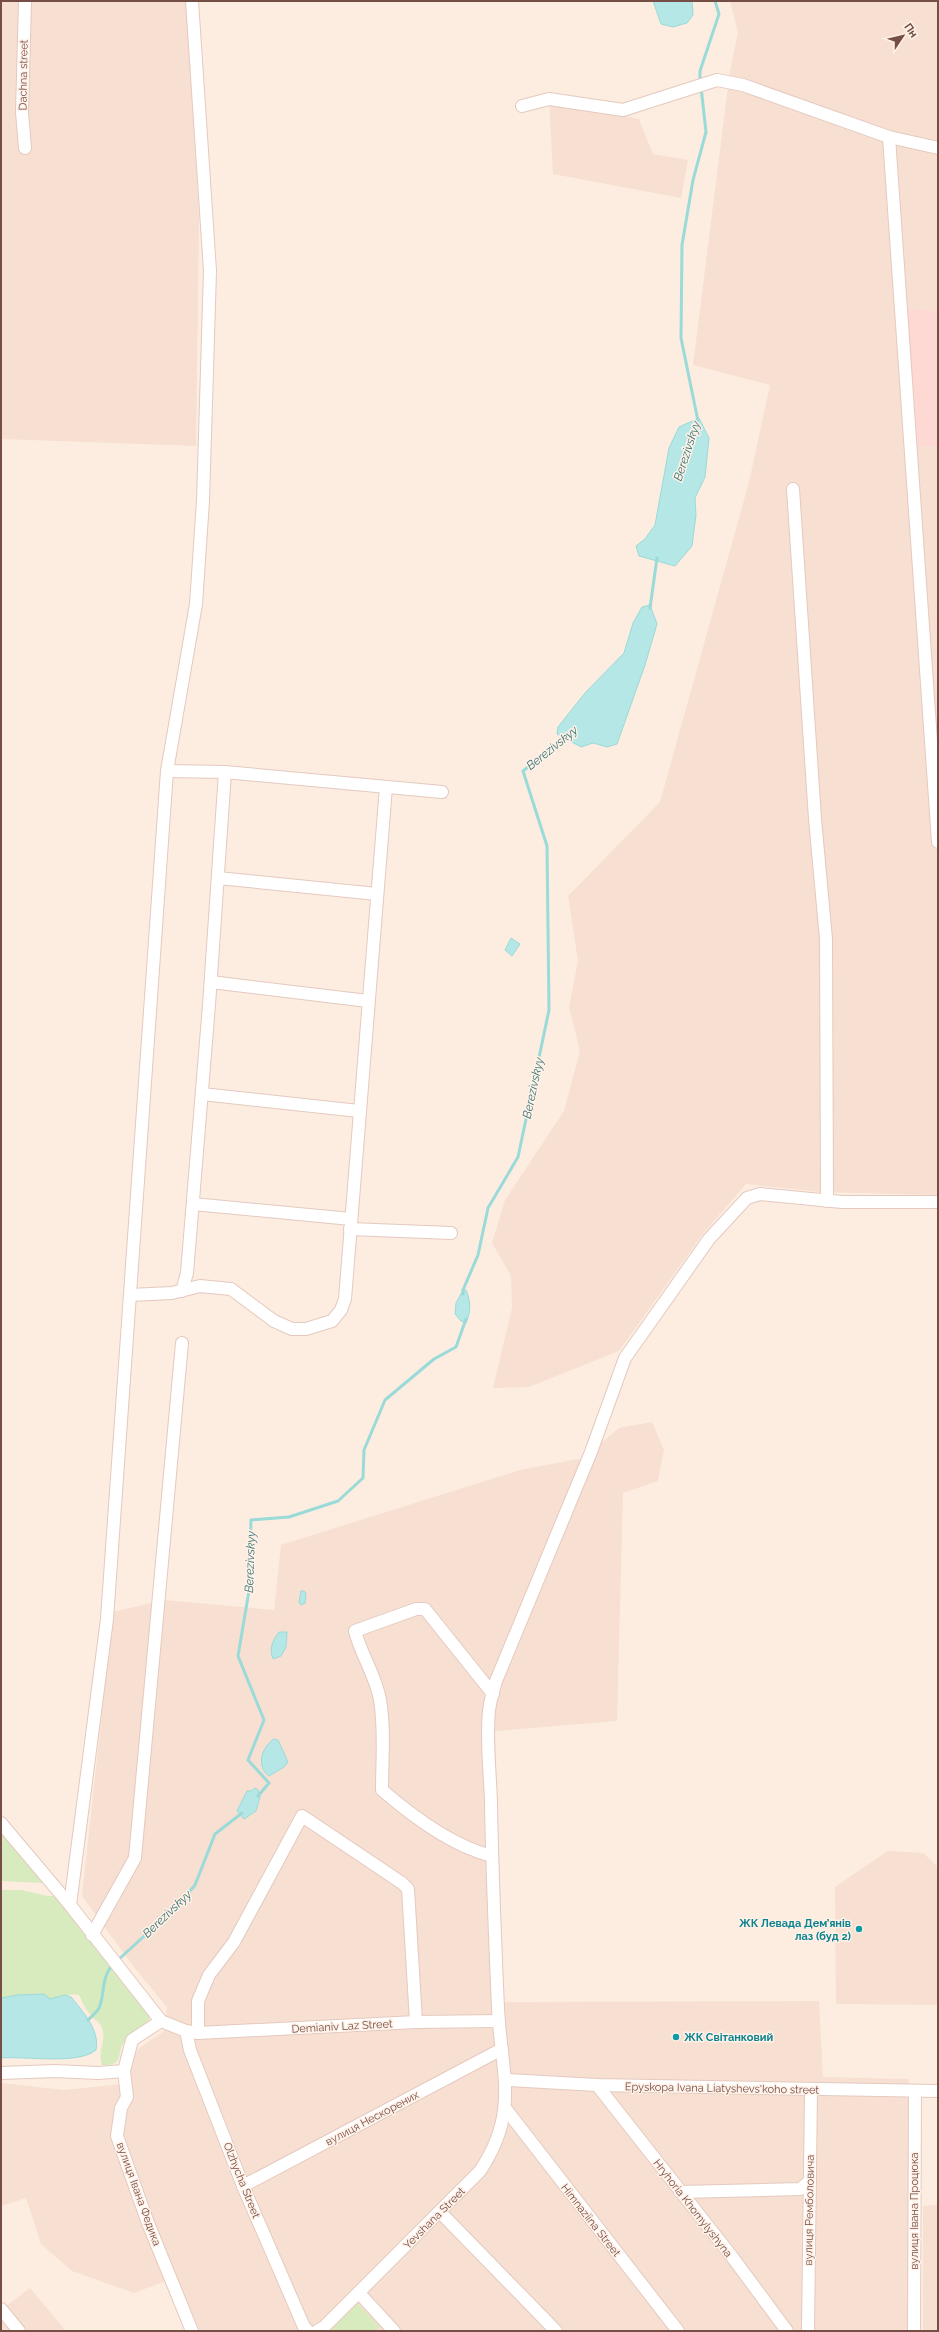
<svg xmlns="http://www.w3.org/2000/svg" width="939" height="2332" font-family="Raleway,sans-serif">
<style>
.residential{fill:#f7e0d1}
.commercial{fill:#fed8d3}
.green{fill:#d8ebbe}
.water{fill:#b4e7e6;stroke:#9adad8}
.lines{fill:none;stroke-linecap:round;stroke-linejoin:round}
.stream{stroke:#9adad8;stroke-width:3}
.minor-casing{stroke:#e4c9bf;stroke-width:14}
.minor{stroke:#fff;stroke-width:12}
.culture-dot{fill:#0f9aa8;stroke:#fff1e7;stroke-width:1.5}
.labels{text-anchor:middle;stroke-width:3;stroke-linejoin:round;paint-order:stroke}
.street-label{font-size:11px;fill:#754e46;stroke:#fff1e7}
.culture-label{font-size:11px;font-weight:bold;fill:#0d838f;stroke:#fff1e7;text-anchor:end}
.water-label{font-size:12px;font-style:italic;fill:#377474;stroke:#fff1e7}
</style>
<rect width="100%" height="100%" fill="#fdede0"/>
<g class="residential">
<path d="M1,1H187L199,219L196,446L1,439Z"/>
<path d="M730,1H938V311L905,308L914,446H938V1195L821,1192L746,1184L702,1235L619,1351L529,1387L493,1388L512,1308L511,1276L492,1243L505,1200L564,1111L580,1051L569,1007L578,961L568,896L660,802L749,482L770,385L693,365L730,71L738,32Z"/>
<path d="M549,99L639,119L653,154L688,160L681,198L553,174Z"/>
<path d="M652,1422L664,1450L658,1481L623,1493L617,1721L495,1731L504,2002L819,2001L823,2077L909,2079L911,2331H200L176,2277L134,2293L72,2271L41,2244L26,2198L1,2206V2083L64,2090L122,2084L138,2049L164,2031L167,2007L133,1966L82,1896L113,1612L164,1600L274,1610L281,1545L520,1470L583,1458L619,1428Z"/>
<path d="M888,1851L923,1853L938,1867V2005L836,2004L835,1887Z"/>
<path d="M938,2205V2331H923V2206Z"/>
<path d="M30,2288L66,2331H1V2310Z"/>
</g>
<path class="commercial" d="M905,308L938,311V446H914Z"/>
<g class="green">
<path d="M1,1833L44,1880L42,1883L1,1881Z"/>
<path d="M1,1890H21L48,1896H58L149,2015V2024C141,2029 132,2034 125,2041C115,2053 126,2066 102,2065C97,2049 107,2041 102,2028C100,2021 94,2020 90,2014C85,2009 82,2001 79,1995C69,1993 60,1997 50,1999L44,1994L18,1995L1,1998Z"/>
<path d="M355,2301L380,2327L375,2331H325Z"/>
</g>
<g class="water">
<path d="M653,1H692L693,15L687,23L673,27L661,24Z"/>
<path d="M699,418L709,438L705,477L695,498L696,515L692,546L675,566L639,556L636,546L645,539L655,525L669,448L679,427Z"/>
<path d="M650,605L657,624L645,665L617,744L607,747L593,743L581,747L557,734L558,727L585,693L624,653L633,623L642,607Z"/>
<path d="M511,938L520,944L512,956L505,950Z"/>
<path d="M463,1290H466C471,1302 471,1311 466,1323L461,1321L455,1314L456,1303Z"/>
<path d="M301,1591H304L306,1593L305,1603L301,1605L299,1602Z"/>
<path d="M279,1632H287L286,1647L281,1656L273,1659C269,1648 272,1642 279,1632Z"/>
<path d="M274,1739L278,1740L288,1762L284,1767L269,1776C256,1766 261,1748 274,1739Z"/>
<path d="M255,1788L258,1790L260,1797L256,1811L244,1819L237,1811L247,1791H251Z"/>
<path d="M44,1994L50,1999L65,1995L71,1997C83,2012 100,2030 96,2050C78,2065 26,2056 1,2058V1998L18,1995Z"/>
</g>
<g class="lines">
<g class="stream">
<path d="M700,82V71L719,14L715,1"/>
<path d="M698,421L681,338L682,245L693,180L706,132L701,87"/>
<path d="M650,608L657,558"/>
<path d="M463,1294V1290L478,1255L488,1208L518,1157L549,1010L547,846L523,771L569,735"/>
<path d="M258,1796L269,1783L248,1760L264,1720L238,1656L249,1591L251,1520L289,1517L338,1501L363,1478L364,1450L385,1400L434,1359L456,1347L466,1319"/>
<path d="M117,1961L178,1905L195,1885L215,1834L242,1813"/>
<path d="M88,2020C91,2017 97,2012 99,2008C105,1995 101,1976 113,1965"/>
</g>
<g class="minor-casing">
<g id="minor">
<path d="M522,106L549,99L623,110L717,80L743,85L889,137L938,148"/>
<path d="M889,137L938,842"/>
<path d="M25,148L22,112L25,1"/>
<path d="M793,489L815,819L826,939L827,1201"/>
<path d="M167,771L225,772L442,792"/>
<path d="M218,878L377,894"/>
<path d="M211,982L368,1001"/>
<path d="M202,1094L359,1111"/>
<path d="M193,1204L351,1219"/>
<path d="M350,1229L451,1233"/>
<path d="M182,1291L187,1273L209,1005L225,772"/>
<path d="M130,1295L172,1293L200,1286L231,1289L274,1321L292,1329H306L332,1321L341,1310L345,1299L386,787"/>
<path d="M1,1823L70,1905L161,2021L186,2031L198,2033L416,2022L499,2021"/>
<path d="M492,1856C452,1846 412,1816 382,1790C382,1761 385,1729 380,1700C376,1676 361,1655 355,1631L416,1609H425L493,1694"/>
<path d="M70,1905L107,1619L167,771L196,604L203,501L210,271L192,1"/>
<path d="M92,1935L135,1858L182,1343"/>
<path d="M161,2021L132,2040L124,2071L127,2097L121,2108L117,2136L148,2223L192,2331"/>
<path d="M186,2031L190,2050L243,2186L304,2327L308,2331"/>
<path d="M198,2033V2001L209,1975L234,1942L302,1816L402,1883L408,1889L416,2022"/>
<path d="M1,2073L55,2071L98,2073L124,2071"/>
<path d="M507,2080L597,2085L938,2091"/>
<path d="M597,2085L733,2258L787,2331"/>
<path d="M505,2108L678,2331"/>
<path d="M243,2186L502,2049"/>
<path d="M680,2192L800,2189L810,2181"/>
<path d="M440,2212L556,2331"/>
<path d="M359,2293L394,2331"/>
<path d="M1,2309L19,2331"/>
<path d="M317,2331L324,2327L480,2171C520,2111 501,2073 498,2008C495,1939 492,1870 491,1802C490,1772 486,1740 489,1711C490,1701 493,1691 496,1681L591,1452L625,1358L709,1239L747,1198L760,1194L842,1202H938"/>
<path d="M808,2331L811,2090"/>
<path d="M914,2331L915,2091"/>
</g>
</g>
<use href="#minor" class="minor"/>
</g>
<g class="culture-dot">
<circle cx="859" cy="1929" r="4"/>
<circle cx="676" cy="2037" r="4"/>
</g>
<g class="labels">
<g class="street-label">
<text transform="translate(23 75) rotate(-89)" y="4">Dachna street</text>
<text transform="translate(342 2026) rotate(-3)" y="4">Demianiv Laz Street</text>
<text transform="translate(722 2088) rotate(1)" y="4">Epyskopa Ivana Liatyshevs'koho street</text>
<text transform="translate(372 2118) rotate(-28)" y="4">вулиця Нескорених</text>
<text transform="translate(242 2180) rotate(68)" y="4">Olzhycha Street</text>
<text transform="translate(139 2194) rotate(70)" y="4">вулиця Івана Федика</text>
<text transform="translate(693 2208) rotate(52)" y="4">Hryhoria Khomylyshyna</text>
<text transform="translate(809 2210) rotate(-89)" y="4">вулиця Ремболовича</text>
<text transform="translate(914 2211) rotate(-90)" y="4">вулиця Івана Процюка</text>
<text transform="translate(434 2218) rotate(-45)" y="4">Yevshana Street</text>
<text transform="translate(591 2220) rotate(52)" y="4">Himnaziina Street</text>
</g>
<g class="culture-label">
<text x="851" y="1927">ЖК Левада Дем’янів<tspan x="851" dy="13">лаз (буд 2)</tspan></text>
<text x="684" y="2041" text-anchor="start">ЖК Світанковий</text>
</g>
<g class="water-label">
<text transform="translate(687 451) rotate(-72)" y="4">Berezivskyy</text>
<text transform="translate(552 748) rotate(-39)" y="4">Berezivskyy</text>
<text transform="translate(533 1088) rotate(-78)" y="4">Berezivskyy</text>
<text transform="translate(250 1562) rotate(-88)" y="4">Berezivskyy</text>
<text transform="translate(167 1914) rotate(-44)" y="4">Berezivskyy</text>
</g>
</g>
<rect width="939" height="2332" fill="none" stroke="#754e46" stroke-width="4"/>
<g transform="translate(903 36) rotate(55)" stroke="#fff1e7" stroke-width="3" paint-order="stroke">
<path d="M0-3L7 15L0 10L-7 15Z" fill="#754e46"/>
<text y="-6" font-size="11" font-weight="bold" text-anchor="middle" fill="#754e46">Пн</text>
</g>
</svg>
